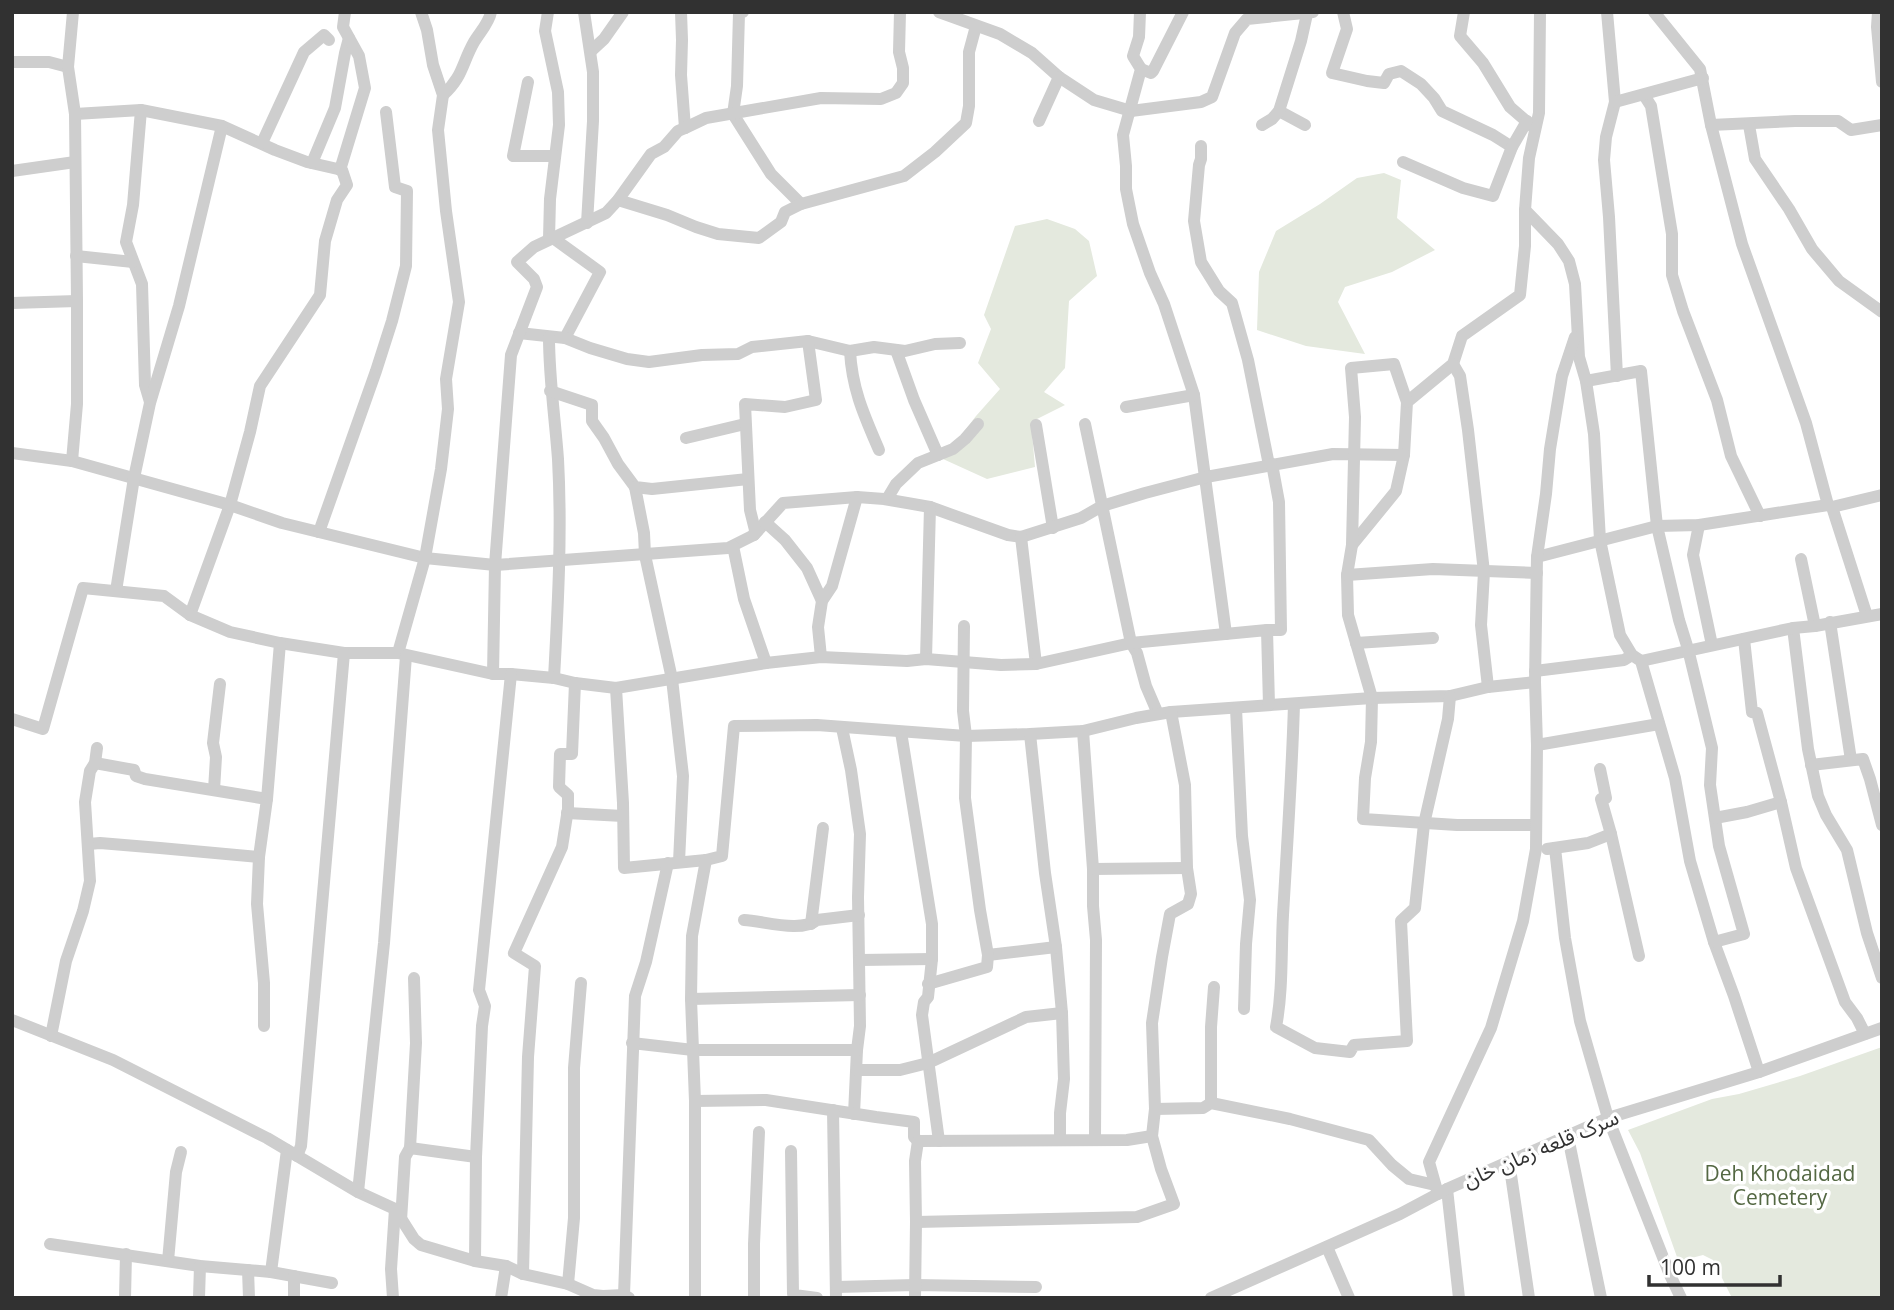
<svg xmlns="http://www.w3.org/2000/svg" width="1894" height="1310" font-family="'Open Sans','Noto Sans Arabic',sans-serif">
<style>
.green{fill:#e4e9de}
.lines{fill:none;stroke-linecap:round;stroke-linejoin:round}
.minor{stroke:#cecece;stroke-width:12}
.labels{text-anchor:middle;stroke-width:7;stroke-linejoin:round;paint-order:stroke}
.street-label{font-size:21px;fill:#313131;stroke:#fff}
.park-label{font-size:21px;fill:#546843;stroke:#fff}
</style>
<rect width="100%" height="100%" fill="#fff"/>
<g class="green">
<path d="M1384,173L1401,180L1397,218L1435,250L1392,272L1345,287L1338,302L1365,354L1306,346L1257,330L1259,272L1276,231L1320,204L1357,178Z"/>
<path d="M1047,219L1075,229L1089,241L1097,276L1069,301L1065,368L1044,392L1065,405L1031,422L1035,467L987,479L943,459L976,416L1000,389L978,363L991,329L984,315L1015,226Z"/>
<path d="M1882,1047V1298H1732L1713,1260L1703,1255L1680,1261L1677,1257L1640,1153L1628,1130L1712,1099L1739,1094L1800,1076Z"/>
</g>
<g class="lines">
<g class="minor">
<path d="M548,12L545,31L558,92L559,125L550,199L549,239"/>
<path d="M584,12L593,72V121L587,223"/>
<path d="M681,12L682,40L681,75L685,128"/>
<path d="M743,12L739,13L737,86L733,114L771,174L801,204"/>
<path d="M939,12L1000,34L1032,53L1059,77L1094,100L1131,111L1201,102L1212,97L1235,33L1247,19L1313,12"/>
<path d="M1140,12L1139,37L1133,56L1141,69L1123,135L1126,166V189L1133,224L1150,273L1164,304L1194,395L1226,634"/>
<path d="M1343,12L1347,29L1332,73L1367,81L1384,83L1389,74L1401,71L1421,84L1434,98L1442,111L1493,135L1512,147"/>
<path d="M1464,12L1460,36L1483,63L1510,107L1533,127"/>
<path d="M1540,12L1539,113L1529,158L1525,210L1558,244L1569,261L1575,284L1579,357L1586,381L1594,434L1600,540L1620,635L1632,655L1641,661L1675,778L1690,861L1714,942L1734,996L1759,1072"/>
<path d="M1607,12L1615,102L1606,137L1604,160L1609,217L1617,376"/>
<path d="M1654,12L1700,69L1711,125L1742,244L1806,423L1828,505"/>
<path d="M1878,12L1877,27L1882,82"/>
<path d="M591,51L604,39L623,12"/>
<path d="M12,62H49L68,67"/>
<path d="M1141,69L1151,73L1153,71L1183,12"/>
<path d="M528,82L513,156H555"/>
<path d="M443,95C463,77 462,63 474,42C480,32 489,23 491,12"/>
<path d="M1644,95L1651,106L1672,234V275L1683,311L1717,400L1731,456L1760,516"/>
<path d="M1615,102L1703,78"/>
<path d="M141,110L133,205L126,242L142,284L145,385L150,402"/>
<path d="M1279,111L1305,125"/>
<path d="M75,114L141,110L222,126L275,150L307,162L342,170L347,185L337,200L325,241L320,295L260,386L250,432L230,505L190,615"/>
<path d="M1039,121L1059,77"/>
<path d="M1262,125L1272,119L1279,111L1301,41L1307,14"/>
<path d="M1711,125L1795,121H1838L1851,130L1882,125"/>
<path d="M1749,125L1755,159L1789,209L1812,249L1839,281L1882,312"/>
<path d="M262,143L304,52L324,35L329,40"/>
<path d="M1201,146V159L1199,165L1194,221L1201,262L1219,291L1232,303L1248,360L1269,465"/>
<path d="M1403,162L1463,188L1493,196L1512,147L1527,121"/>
<path d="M312,163L335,108L345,53L349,38"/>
<path d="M340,170L365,88L359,56L343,27L345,12"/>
<path d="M12,171L75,162"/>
<path d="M618,200L667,215L696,227L718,234L759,238L781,222L785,212L801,204L904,176L935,152L966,123L969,106V52L976,26"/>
<path d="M1525,210V246L1520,295L1462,336L1453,364L1407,402L1404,455L1396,491L1352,545L1347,575L1348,615L1372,698L1371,742L1365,778L1363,819L1457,825H1536"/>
<path d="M553,238L600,272L565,338"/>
<path d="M76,256L133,262"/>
<path d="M12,303L77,301"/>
<path d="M519,333L565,338L590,348L627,359L649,362L702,355L738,354L752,347L808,341L850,351L874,347L905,351L935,344L960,343"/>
<path d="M549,337C549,378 555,418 558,459C562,532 558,605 554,678"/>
<path d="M896,350L914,400L938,455"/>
<path d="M850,351C852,389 864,415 879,450"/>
<path d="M1453,364L1460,376L1468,430L1484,572L1481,625L1488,687"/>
<path d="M1586,381L1641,371L1657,526L1679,620L1688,649L1712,748L1710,785L1719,846L1744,934L1714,942"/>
<path d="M550,391L592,405V421L604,438L618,464L635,487L652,489L748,479"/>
<path d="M1126,407L1194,395"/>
<path d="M1085,424L1131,643L1137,653L1146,686L1158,714"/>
<path d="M1036,425L1053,528"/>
<path d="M686,438L745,424"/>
<path d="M12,453L72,461L230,505L282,523L425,558L495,565L728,548L754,535L783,503L857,497L884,499L930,507L1008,535L1021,537L1081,518L1102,506L1145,493L1206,477L1333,454L1404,455"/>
<path d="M72,461L77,404V301L75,114L68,67L73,12"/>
<path d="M635,487L644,533L645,555L672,679L683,776L679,862"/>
<path d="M887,499L896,484L918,463L953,449L965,439L978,424"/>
<path d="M1832,507L1867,616"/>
<path d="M765,522L785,540L807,568L822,601"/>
<path d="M1699,525L1693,555L1712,645"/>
<path d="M319,532L376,371L392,321L406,266L407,191L395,187L386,112"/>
<path d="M754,535L755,530L750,510L745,404L785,407L816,400L808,341"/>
<path d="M1021,537L1036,664"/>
<path d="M1352,545L1355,417L1351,368L1394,364L1407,402"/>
<path d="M733,546L744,599L766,663"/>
<path d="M1537,557L1657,526L1699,525L1828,505L1832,507L1882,495"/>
<path d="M1801,559L1815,626"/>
<path d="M1347,575L1433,569L1537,573"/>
<path d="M116,591L134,478L150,403L179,306L222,126"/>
<path d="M1830,622L1851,760"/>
<path d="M1793,628L1808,749L1818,796L1826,815L1847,850L1867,933L1882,978"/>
<path d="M1267,630H1281L1279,502L1272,464"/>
<path d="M1744,639L1752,712L1757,713L1781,802L1796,868L1845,1002L1857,1018L1865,1034"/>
<path d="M1356,643L1433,638"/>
<path d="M398,653L425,558L441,469L448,409L446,379L459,302L446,211L438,130L443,95L433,65L427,30L421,12"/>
<path d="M821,657L818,627L822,601L832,586L857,497"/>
<path d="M926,659L930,507"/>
<path d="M1641,661L1793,628L1815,626L1882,614"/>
<path d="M1535,671L1624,660L1632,655"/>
<path d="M493,674L495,565L511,355L537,287L534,279L517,262L534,247L606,213L618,200L651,154L664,147L678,131L685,128L706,118L821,98L881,99L896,93L903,83V68L899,52L900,12"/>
<path d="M616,688L623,803L624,868L706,860L722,856L734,726L817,725L966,736L1030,734L1083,731L1136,718L1171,712L1372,698L1450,696L1488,687L1535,682"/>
<path d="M1294,704C1292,775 1287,845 1283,915C1281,952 1283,990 1276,1027L1315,1048L1350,1052L1354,1045L1407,1041L1401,921L1415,908L1424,824L1448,719L1450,696"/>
<path d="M1236,708L1242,836L1250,900L1246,944L1244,1009"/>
<path d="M12,719L43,729L83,588L164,596L190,615L230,632L280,643L344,653H398L493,674H511L554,678L575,683L616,688L766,663L821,657L907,661L926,659L1001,665L1036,664L1131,643L1267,630L1269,705"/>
<path d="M842,728L851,770L860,834L858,897L860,1026L857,1050L854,1114"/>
<path d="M1083,731L1093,869V906L1096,940L1095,1140"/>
<path d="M901,732L932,924V959L928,997L924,1002L922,1015L939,1141"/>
<path d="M1030,734L1045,873L1056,947L1062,1013L1064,1079L1060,1113V1140"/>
<path d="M1537,745L1659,724"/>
<path d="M95,763L134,770L136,776L145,779L267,799"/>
<path d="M1811,765L1863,759L1870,779L1882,825"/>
<path d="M1600,769L1606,798L1601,799L1611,834L1639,956"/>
<path d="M214,790L216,757L213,743L220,684"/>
<path d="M567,813L623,816"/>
<path d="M1715,818L1747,812L1781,802"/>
<path d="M89,844L100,843L160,848L259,857"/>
<path d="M1555,848L1565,938L1580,1021L1608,1118L1670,1275L1681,1298"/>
<path d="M1547,849L1588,843L1611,834"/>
<path d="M1093,869L1187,868"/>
<path d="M744,920C764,921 801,933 817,920L859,915"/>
<path d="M811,924L823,828"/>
<path d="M988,955L1056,947"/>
<path d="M860,960L932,959"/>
<path d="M928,984L987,967L988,955L980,910L965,798L966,736L963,711L964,626"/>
<path d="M691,999L860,995"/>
<path d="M12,1020L113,1060L267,1138L358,1192L395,1209L414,1239L421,1245L475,1261L506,1266L523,1274L568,1284L593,1295L603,1296L624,1295L629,1298"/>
<path d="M264,1026V983L257,904L259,857L267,799L280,643"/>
<path d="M51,1036L66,961L83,911L90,881L85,802L90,771L95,763L97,748"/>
<path d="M632,1043L693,1050H857"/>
<path d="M857,1070H900L928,1063L1026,1017L1062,1013"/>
<path d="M695,1101L766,1100L876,1117L914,1122V1137L918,1141"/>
<path d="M1211,1103V1027L1214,987"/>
<path d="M1155,1109L1203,1108L1211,1103L1290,1119L1369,1140L1392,1165L1409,1179L1435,1185"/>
<path d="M833,1110L836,1298"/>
<path d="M1568,1137L1601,1298"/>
<path d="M410,1148L416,1043L414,978"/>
<path d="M791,1151L793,1294L794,1295L817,1298"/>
<path d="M297,1156L301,1146L344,653"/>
<path d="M1507,1163L1511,1175L1529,1298"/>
<path d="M1447,1189L1459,1298"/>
<path d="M358,1192L384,943L406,656"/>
<path d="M1438,1194L1429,1162L1491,1028L1523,921L1536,849L1537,745L1535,682L1537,557L1546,494L1550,449L1562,376L1575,337"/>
<path d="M401,1220L405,1157L410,1148L476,1157"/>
<path d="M916,1222L1137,1217L1174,1204L1161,1169L1152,1136L1155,1109L1152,1023L1162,957L1170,914L1188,904L1191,894L1187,868L1185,785L1171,712"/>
<path d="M50,1244L200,1266L271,1272L332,1283"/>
<path d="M1327,1247L1349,1298"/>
<path d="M168,1261L176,1172L181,1152"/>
<path d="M475,1261L476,1157L482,1026L485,1006L479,990L511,674"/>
<path d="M248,1270L249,1298"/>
<path d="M271,1272L287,1150"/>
<path d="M523,1274L528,1057L535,966L514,953L562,847L568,809V795L559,787L560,754H572L575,683"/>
<path d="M568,1284L574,1218V1068L581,983"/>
<path d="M837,1287L915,1285L1036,1287"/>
<path d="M624,1295L635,996L646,962L668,863"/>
<path d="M125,1298L126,1254"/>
<path d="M199,1298L200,1266"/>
<path d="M294,1298V1276"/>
<path d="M393,1298L391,1269L395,1209"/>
<path d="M501,1298L506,1266"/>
<path d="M695,1298V1101L691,999L692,936L706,860"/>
<path d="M754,1298V1244L759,1132"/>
<path d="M915,1298L916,1222L915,1161L918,1141L1127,1140L1152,1136"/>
<path d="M1211,1298L1400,1214L1447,1189L1608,1118L1759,1072L1882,1028"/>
</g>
</g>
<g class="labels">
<g class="street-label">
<text transform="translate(1541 1149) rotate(-23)" y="7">سرک قلعه زمان خان</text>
</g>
<g class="park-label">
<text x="1780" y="1181">Deh Khodaidad<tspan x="1780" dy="24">Cemetery</tspan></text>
</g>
</g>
<rect width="1894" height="1310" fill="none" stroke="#313131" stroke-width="28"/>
<path d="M1649 1275v10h131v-10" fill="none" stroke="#313131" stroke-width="3.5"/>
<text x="1660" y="1275" font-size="21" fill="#313131" stroke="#ffffff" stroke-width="5" paint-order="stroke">100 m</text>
</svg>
